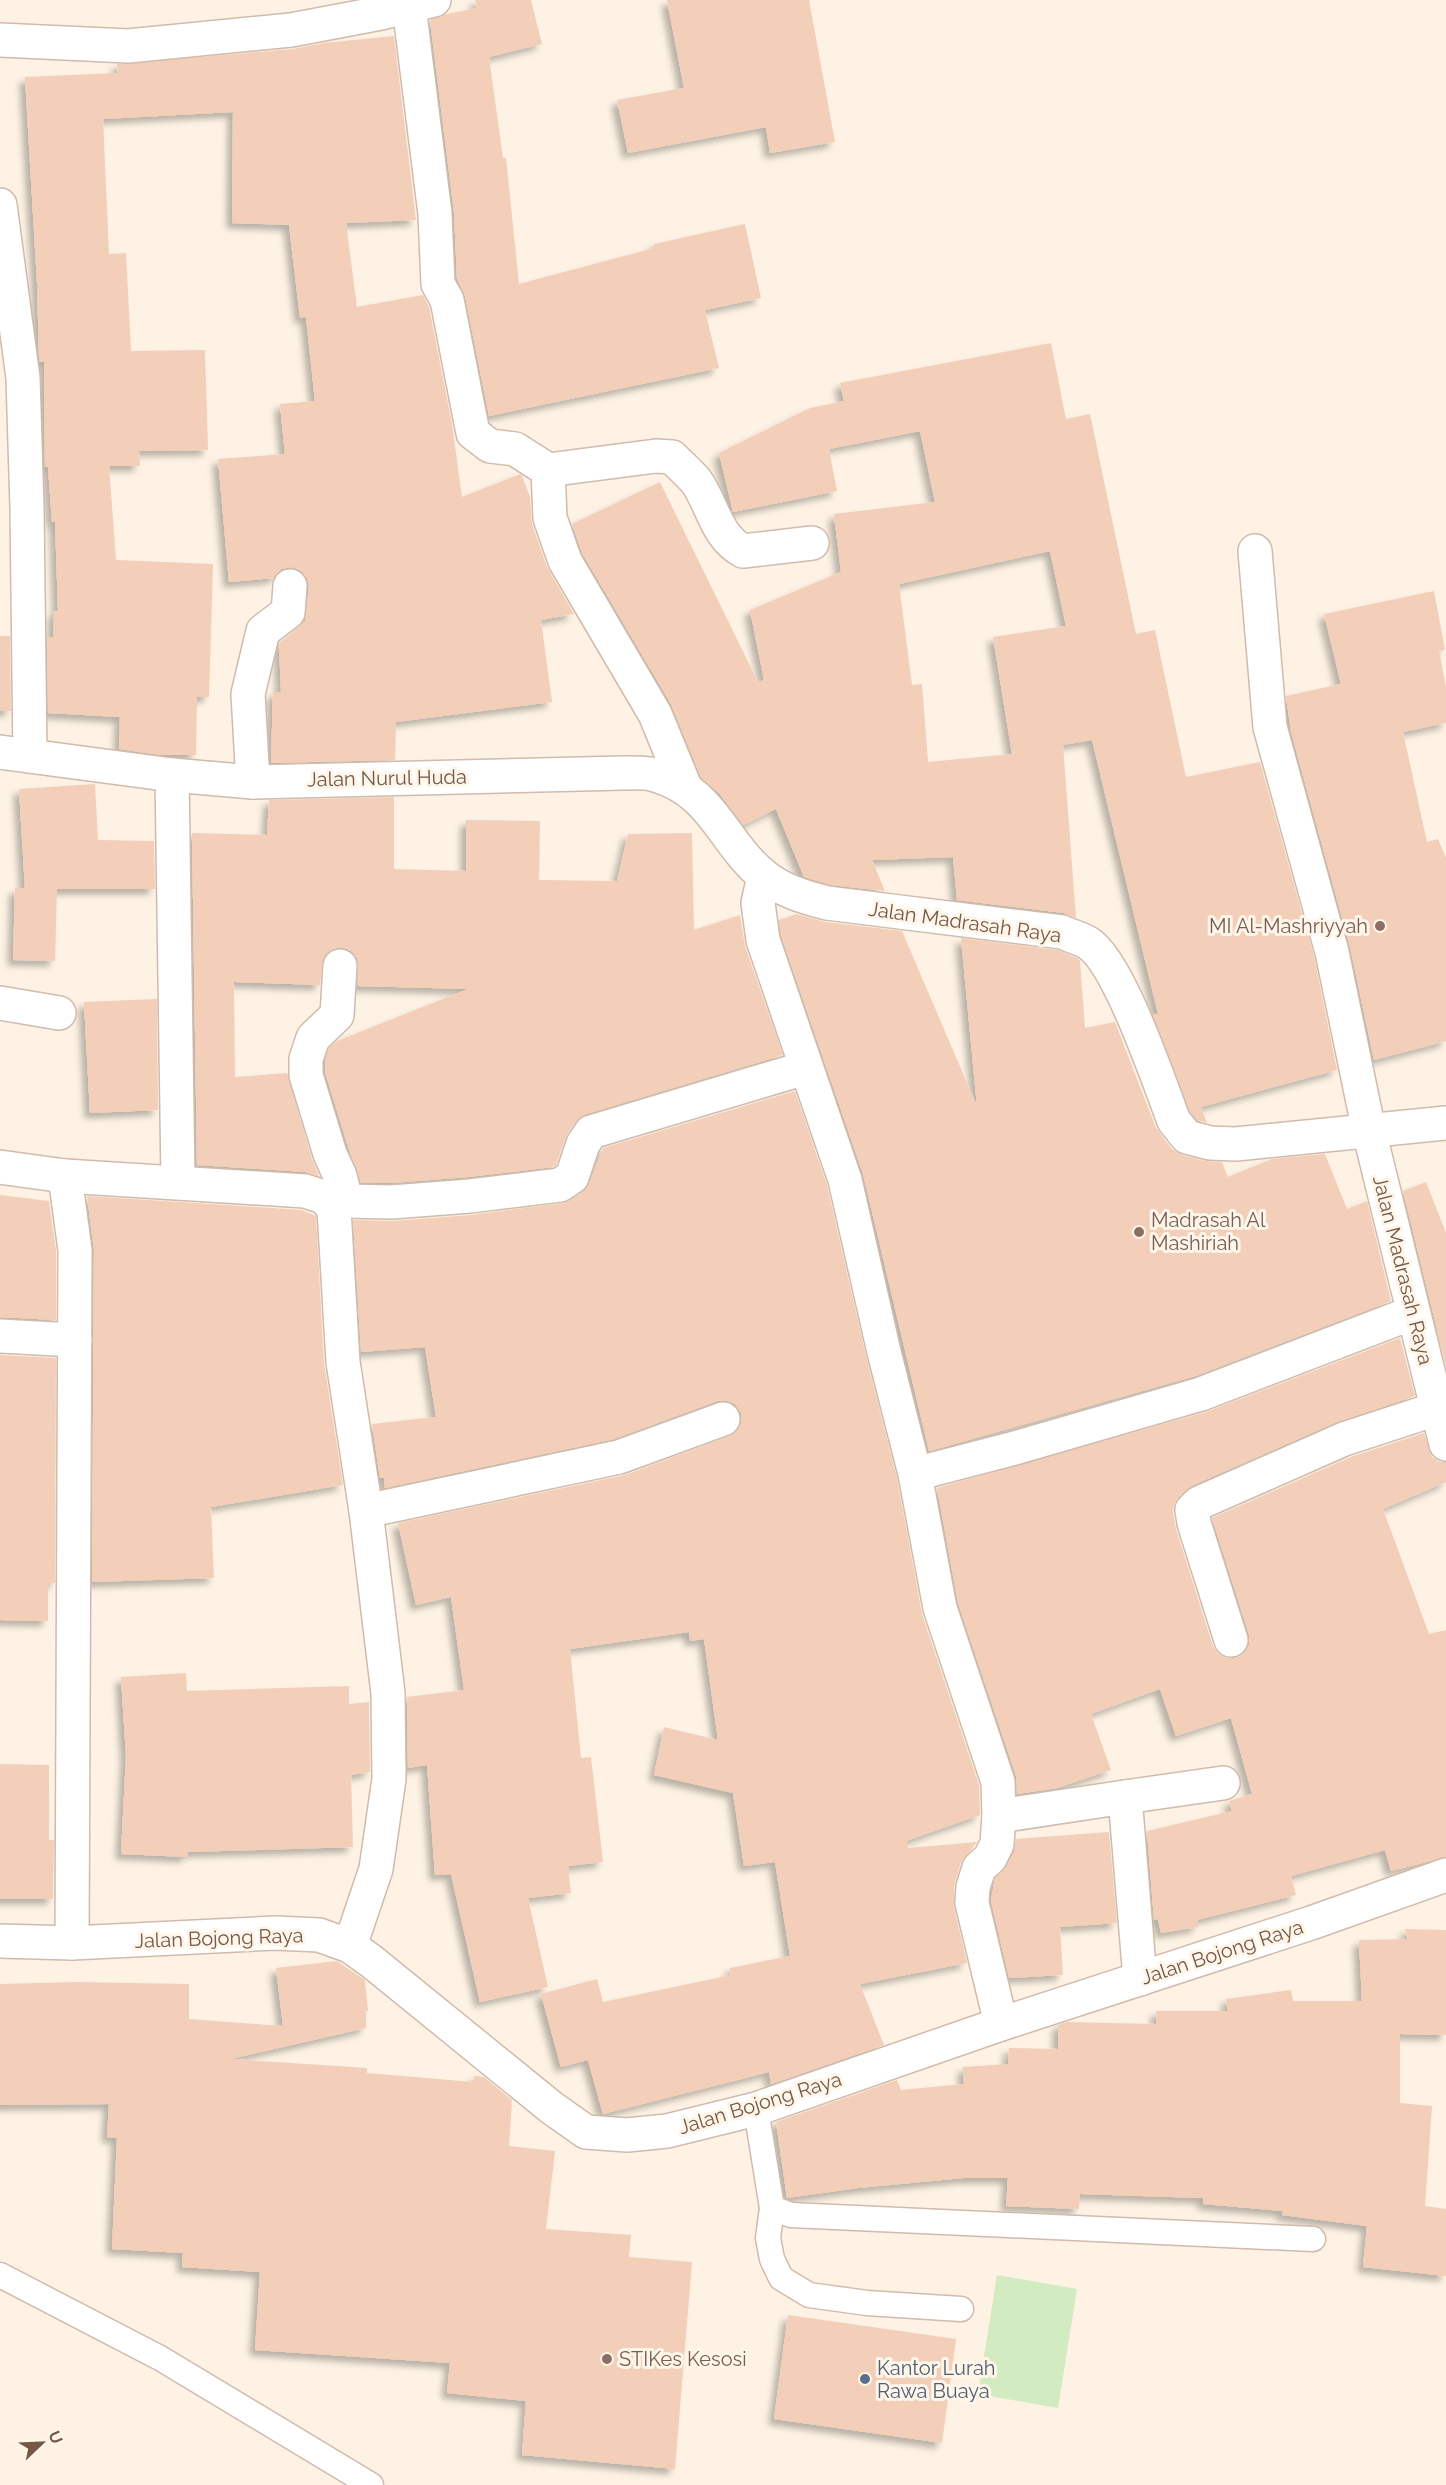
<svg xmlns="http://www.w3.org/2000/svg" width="1446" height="2485" font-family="Raleway,sans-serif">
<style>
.green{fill:#d3ebc1}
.building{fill:#f3cfba;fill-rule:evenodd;filter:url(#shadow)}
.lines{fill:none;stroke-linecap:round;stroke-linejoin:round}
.service-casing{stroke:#d0bbac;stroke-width:27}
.minor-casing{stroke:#d0bbac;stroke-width:36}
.tertiary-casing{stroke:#d0bbac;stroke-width:36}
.service{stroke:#fff;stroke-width:24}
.minor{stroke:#fff;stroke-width:33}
.tertiary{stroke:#fff;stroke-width:33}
.education-dot{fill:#8d6e63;stroke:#fff6ea;stroke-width:2}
.service-dot{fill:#5c6f8a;stroke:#fff6ea;stroke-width:2}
.labels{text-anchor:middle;stroke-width:6;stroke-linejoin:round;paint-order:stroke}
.street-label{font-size:20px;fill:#755748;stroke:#fff6ea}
.education-label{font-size:20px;fill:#785e54;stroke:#fff6ea;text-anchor:start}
.service-label{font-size:20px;fill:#4e5e75;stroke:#fff6ea;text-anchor:start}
</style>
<defs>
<filter id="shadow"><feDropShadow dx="-5.5" dy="5.5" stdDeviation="3" flood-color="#0004"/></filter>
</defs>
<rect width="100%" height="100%" fill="#fdf2e3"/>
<path class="green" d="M997,2275L1077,2289L1058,2408L978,2394Z"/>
<g class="building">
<path d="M475,0H531L542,44L489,57L503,158H506L519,284L654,248V244L745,224L761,298L705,310L719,368L489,416L465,296L457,279L454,212L430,20L447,14L477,8Z"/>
<path d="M667,0H809L835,142L770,153L766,127L628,153L617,100L684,88Z"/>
<path d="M394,36L416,220L346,223L357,307L423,295L429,307L452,424L462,497L520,474L522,476L530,497L532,524L547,567L574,614L541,620L552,702L396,722L395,760L271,763L273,692H281L279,644L305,621L309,587L307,578L301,571L291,567L281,569L274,578L229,582L218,459L285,454L280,404L315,401L306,317L300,318L289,225L232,223L233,112L103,119L109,254L126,253L131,351L205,350L208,450L139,451L140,466H109L116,560L213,564L209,697H197L196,755H160L119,749L120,717L48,713L47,637L53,638L54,611H58L55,522H52L48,467H45L44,362H40L39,356L37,283L25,77L118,73L117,64L293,49L324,43Z"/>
<path d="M1051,343L1066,419L1090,414L1136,634L1155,630L1186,777L1260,762L1314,956L1337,1070L1201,1107L1207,1123L1198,1120L1190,1112L1153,1015L1158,1014L1092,740L1063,745L1076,918L1064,913L957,900L953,857L872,860L885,891L831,885L804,877L776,809L743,825L719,793L701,778L671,704L582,553L572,524L660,482L758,682L764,680L750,610L841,572L834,514L935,502L920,431L829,449L837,491L733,512L719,453L810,408L844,401L840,383ZM1050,551L1066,626L993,637L1012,754L928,762L922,684L912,685L899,584Z"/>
<path d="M1434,591L1445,650L1439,651L1446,687V723L1403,732L1427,842L1438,839L1446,858V1041L1374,1060L1350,947L1291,732L1286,696L1341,684L1324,614Z"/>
<path d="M0,636H10L11,711H0Z"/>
<path d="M95,784L98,840L154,841L155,889H57L55,961L13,960L15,888L25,889L19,789Z"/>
<path d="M394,797V869L466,871V820L540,821L539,880L617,881L628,834L692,833L694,930L740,915L745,946L783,1055L586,1114L575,1122L567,1134L556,1165L553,1167L468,1177L391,1183H361L348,1147L325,1072V1062L329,1048L337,1041L468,989L358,986L357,958L351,951L341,947L331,950L324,956L320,985L234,982L235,1077L287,1073L312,1159L319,1176L306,1172L197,1165L192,833L267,835L269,800Z"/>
<path d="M796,914L825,922L902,931L977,1106L961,938L1057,950L1077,958L1080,961L1085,1028L1115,1022L1156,1128L1172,1149L1182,1155L1206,1161L1222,1162L1228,1177L1272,1159L1325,1154L1347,1209L1367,1201L1391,1301L1195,1376L929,1451L863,1174L781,936L779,920Z"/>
<path d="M157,999L158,1110L90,1113L84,1002Z"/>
<path d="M795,1091L827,1185L866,1356L897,1478L922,1614L979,1785L980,1815L906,1841L908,1848L977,1842L961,1862L954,1886V1907L967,1963L860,1984L884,2045L771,2084L769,2072L603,2114L588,2060L561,2067L541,1994L597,1979L603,2002L731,1975L730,1968L790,1956L775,1862L744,1866L733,1793L654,1775L664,1727L718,1740L704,1639L690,1641L689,1632L570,1649L581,1758L591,1757L603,1862L568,1866L571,1893L528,1898L548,1987L480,2002L451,1874L435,1875L427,1765L408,1768L407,1697L464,1690L451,1597L416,1605L398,1523L625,1475L730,1436L737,1431L741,1423V1413L735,1404L727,1401H717L614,1439L385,1488L384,1478H380L372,1424L436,1417L425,1347L361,1352L353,1220L393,1221L471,1215L563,1203L582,1193L589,1184L603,1148Z"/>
<path d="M1426,1182L1446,1233V1366L1403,1191Z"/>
<path d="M0,1195L49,1201L56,1251V1320L0,1317Z"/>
<path d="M87,1196L302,1210L316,1216L324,1363L343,1485L211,1507L214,1578L92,1582L94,1250Z"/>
<path d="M1400,1338L1415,1396L1337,1422L1191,1486L1178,1497L1174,1505L1173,1513L1176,1529L1213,1646L1218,1653L1226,1658H1237L1244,1653L1249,1645V1635L1212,1518L1351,1457L1424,1433L1432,1457L1440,1462H1446V1482L1383,1509L1429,1634L1446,1630V1857L1391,1871L1385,1850L1291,1876L1296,1895L1197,1920L1198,1927L1161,1933L1158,1919L1154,1920L1147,1831L1232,1811L1229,1801L1252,1794L1231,1718L1176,1736L1160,1689L1091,1714L1111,1770L1057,1788L1017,1794L1016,1776L958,1603L937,1488L1206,1412Z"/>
<path d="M0,1355L56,1358L55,1583L48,1584V1621L0,1620Z"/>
<path d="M186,1673L187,1691L349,1686V1704L369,1702L370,1772L351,1775L353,1847L188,1852L187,1857L121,1854L126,1756L121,1677Z"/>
<path d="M0,1764L49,1765V1840H54L53,1899H0Z"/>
<path d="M1109,1832L1117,1923L1060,1927L1063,1975L1009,1978L991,1901L995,1878L1007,1866L1014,1852L1016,1839Z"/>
<path d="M1405,1929L1446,1930V2035L1400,2034V2103L1432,2106L1425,2206L1446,2209V2276L1363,2267L1367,2226L1282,2215L1283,2211L1203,2204V2198L1080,2194L1079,2209L1006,2206L1008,2178H963L858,2188L787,2198L776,2122L897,2080L901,2090L964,2084L963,2067L1008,2064L1009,2048L1058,2049V2025L1066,2022L1156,2024V2011H1228L1226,1999L1291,1990L1293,2001H1362L1359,1940L1408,1939Z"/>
<path d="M337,1961L365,1980L368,2011H366V2028L231,2059L367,2068V2073L473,2082L474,2076L484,2077L512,2100L509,2146L555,2151L546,2229L631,2235L629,2257L692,2262L675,2469L522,2455L526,2401L447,2393L450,2363L255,2350L260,2272L182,2267L183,2253L112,2249L117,2138L107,2137L109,2104L0,2105V1984L78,1982L189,1984V2019L283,2026L276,1968Z"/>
<path d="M788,2315L956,2339L942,2443L774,2419Z"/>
</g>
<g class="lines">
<g class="service-casing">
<g id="service">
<path d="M756,2109L772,2208L791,2215L1313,2239"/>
<path d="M772,2208L768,2238L772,2259L781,2278L809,2295L867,2303L961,2309"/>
<path d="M0,2275L160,2358L371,2485"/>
</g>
</g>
<g class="minor-casing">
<g id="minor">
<path d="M409,6L435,214L438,284L447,300L473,433L490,446L515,449L548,470"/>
<path d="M0,40L128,46L291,30L381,13L434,0"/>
<path d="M0,205L23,378L27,508L30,756"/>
<path d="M1255,551L1270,727L1332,952L1369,1131L1446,1444"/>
<path d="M0,752L172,775L253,782L623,773C633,773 646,772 655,775C714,792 722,842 764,876C783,891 804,897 827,903L1062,932C1070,936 1080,938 1088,943C1119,962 1159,1082 1174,1121L1187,1137L1210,1143L1236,1144L1446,1123"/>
<path d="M172,775L178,1181"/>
<path d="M253,782L248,694L263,631L288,612L290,586"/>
<path d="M685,787L655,714L565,561L550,518L548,470L656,456L672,457C680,465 689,473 696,481C712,503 716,537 743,551L812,543"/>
<path d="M764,876L758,903L763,940L845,1180L884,1352L915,1474L940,1608L998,1782L999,1816L997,1844L990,1858L979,1868L973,1887L972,1903L1001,2024"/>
<path d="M340,966L337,1015L313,1038L306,1059V1075L330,1154L340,1176L344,1192V1201"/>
<path d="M0,1003L59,1013"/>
<path d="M0,1167L65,1176L75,1250L72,1943"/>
<path d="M65,1176L305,1191L324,1197L334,1209L344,1201L392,1202L470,1196L560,1185L572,1177L583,1144L591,1132L805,1068"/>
<path d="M334,1209L343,1362L366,1511L388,1693L389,1779L376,1869L350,1946"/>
<path d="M0,1336L75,1340"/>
<path d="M915,1474L1015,1448L1201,1394L1412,1313"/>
<path d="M366,1511L619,1457L723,1419"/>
<path d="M1231,1640L1194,1523L1192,1510L1199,1503L1344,1439L1436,1409"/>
<path d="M1125,1797L1223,1783"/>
<path d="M999,1816L1125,1797L1140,1979"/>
</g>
</g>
<g class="tertiary-casing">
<path id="tertiary" d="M0,1941L72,1943L275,1933L319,1935L350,1946L371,1961L552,2108L586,2132L627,2135L667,2131L756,2109L1001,2024L1311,1923L1446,1875"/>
</g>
<use href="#service" class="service"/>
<use href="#minor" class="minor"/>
<use href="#tertiary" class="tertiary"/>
</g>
<g class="education-dot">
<circle cx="1380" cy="926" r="6"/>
<circle cx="1139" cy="1232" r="6"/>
<circle cx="607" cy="2359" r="6"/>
</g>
<circle class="service-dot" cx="865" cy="2379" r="6"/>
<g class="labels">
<g class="street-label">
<text transform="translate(387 778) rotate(-1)" y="7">Jalan Nurul Huda</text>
<text transform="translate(965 922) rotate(8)" y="7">Jalan Madrasah Raya</text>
<text transform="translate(1403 1270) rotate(76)" y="7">Jalan Madrasah Raya</text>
<text transform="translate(219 1938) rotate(-2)" y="7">Jalan Bojong Raya</text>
<text transform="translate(1222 1952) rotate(-18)" y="7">Jalan Bojong Raya</text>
<text transform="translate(760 2103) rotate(-17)" y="7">Jalan Bojong Raya</text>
</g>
<g class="education-label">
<text x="1368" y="933" text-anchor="end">MI Al-Mashriyyah</text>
<text x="1151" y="1227">Madrasah Al<tspan x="1151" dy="23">Mashiriah</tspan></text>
<text x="619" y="2366">STIKes Kesosi</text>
</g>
<g class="service-label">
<text x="877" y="2375">Kantor Lurah<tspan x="877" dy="23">Rawa Buaya</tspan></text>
</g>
</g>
<g transform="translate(42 2443) rotate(67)" stroke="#fff6ea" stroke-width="4.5" paint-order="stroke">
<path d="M0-4.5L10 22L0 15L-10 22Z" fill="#755748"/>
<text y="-9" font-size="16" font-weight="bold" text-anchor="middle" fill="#755748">U</text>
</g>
</svg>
